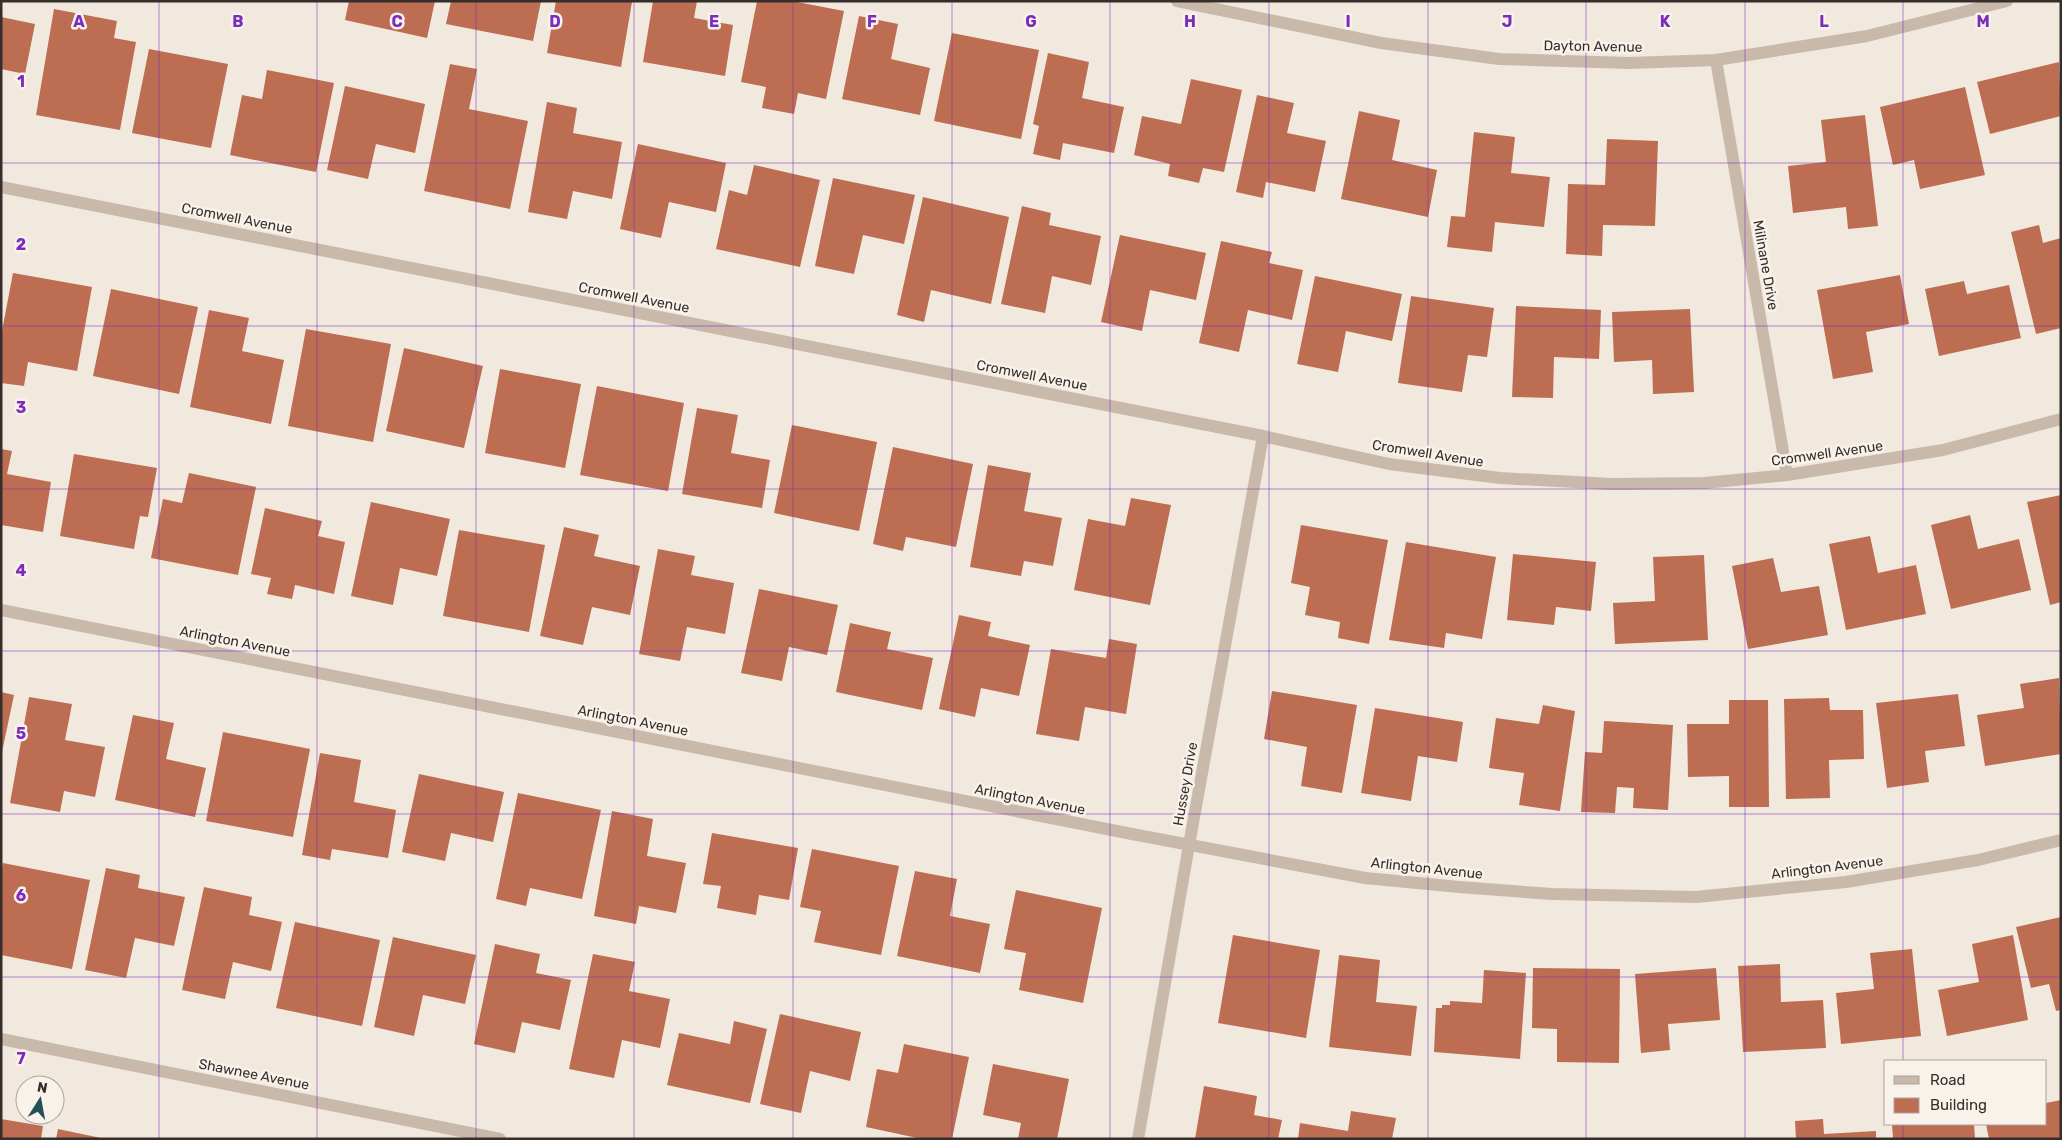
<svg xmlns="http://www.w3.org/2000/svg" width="2062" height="1140" font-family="Rubik,sans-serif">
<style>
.building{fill:#bd6d51}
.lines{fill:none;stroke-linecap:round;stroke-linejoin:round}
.minor{stroke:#c8b9ab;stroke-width:12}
.grid{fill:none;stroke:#7b2cbf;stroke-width:1;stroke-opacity:0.55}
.labels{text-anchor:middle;stroke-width:5;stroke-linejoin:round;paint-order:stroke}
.street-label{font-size:14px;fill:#362e2a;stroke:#f9f2eb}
.grid-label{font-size:16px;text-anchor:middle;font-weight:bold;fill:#7b2cbf;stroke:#f9f2eb;stroke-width:5;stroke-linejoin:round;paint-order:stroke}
</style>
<rect width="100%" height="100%" fill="#f1e9de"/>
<g class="building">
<path d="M349,1H435L427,38L345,20Z"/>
<path d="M451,1H541L533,41L446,24Z"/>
<path d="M556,1L632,2L621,67L547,53Z"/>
<path d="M653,1H697L694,18L733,25L725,76L643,62Z"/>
<path d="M757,1H792L844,11L826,99L798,93L794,114L762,108L766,87L741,82Z"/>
<path d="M54,9L117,21L114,38L136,42L120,130L36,115Z"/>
<path d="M859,16L898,24L891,59L930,68L920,115L842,99Z"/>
<path d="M1,17L35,24L25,74L1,69Z"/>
<path d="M952,33L1039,50L1021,139L934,121Z"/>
<path d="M149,49L228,64L211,148L132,133Z"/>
<path d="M1048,53L1089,62L1082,98L1124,107L1114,153L1063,143L1060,160L1033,154L1039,126L1033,124Z"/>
<path d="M2059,62L2061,116L1990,134L1977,82Z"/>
<path d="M450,64L477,69L469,109L528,121L510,209L424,191Z"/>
<path d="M267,70L334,83L316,172L230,155L242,95L262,99Z"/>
<path d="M1191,79L1242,90L1224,172L1203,168L1199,183L1168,176L1170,164L1134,155L1142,116L1181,124Z"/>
<path d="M345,86L425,104L415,153L376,144L368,179L327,170Z"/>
<path d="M1965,87L1985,175L1920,189L1914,160L1893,165L1880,107Z"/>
<path d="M1257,95L1294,103L1287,133L1326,141L1315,192L1266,182L1263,198L1236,192Z"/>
<path d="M547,102L577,108L573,133L622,142L612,199L573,191L567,219L528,212Z"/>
<path d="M1359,111L1400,120L1392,160L1437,170L1428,217L1341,199Z"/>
<path d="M1865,115L1878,226L1848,229L1846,207L1793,213L1788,166L1826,162L1821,120Z"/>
<path d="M1474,132L1515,137L1511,173L1550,177L1544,227L1495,222L1492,252L1447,247L1451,216L1465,217Z"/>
<path d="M1607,139L1658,141L1655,226L1603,225L1602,256L1566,254L1568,184L1605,185Z"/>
<path d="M638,144L726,163L716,212L669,202L661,238L620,229Z"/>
<path d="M754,165L820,180L800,267L716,249L729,190L747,195Z"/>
<path d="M833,178L915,195L904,244L863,235L854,274L815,266Z"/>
<path d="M923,197L1009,217L991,304L931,290L924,322L897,315Z"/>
<path d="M1022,206L1051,213L1049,225L1101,236L1091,285L1052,276L1045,313L1001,304Z"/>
<path d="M2039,225L2043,243L2061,238V328L2036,334L2011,232Z"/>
<path d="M1120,235L1206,253L1196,300L1150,290L1142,331L1101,322Z"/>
<path d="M1221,241L1272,252L1269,263L1303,270L1292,320L1248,310L1239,352L1199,343Z"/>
<path d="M13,273L92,287L77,371L28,362L24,386L1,383V336Z"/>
<path d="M1900,275L1909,324L1866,332L1873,372L1833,379L1817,290Z"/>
<path d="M1315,276L1402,294L1392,341L1346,331L1338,372L1297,364Z"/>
<path d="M1964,281L1967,294L2009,285L2021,338L1939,356L1925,289Z"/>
<path d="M111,289L198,307L179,394L93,376Z"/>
<path d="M1411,296L1494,308L1487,357L1468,355L1462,392L1398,383Z"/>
<path d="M1516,306L1601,310L1599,359L1554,357L1553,398L1512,397Z"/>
<path d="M1690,309L1694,392L1653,394L1652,360L1614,362L1612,312Z"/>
<path d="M209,310L249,318L242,351L284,360L271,424L190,407Z"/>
<path d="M306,329L391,344L373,442L288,426Z"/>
<path d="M404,348L483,366L464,448L386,431Z"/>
<path d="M500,369L581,384L565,468L485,453Z"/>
<path d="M597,386L684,403L668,491L580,475Z"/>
<path d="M697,408L738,415L731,453L770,460L762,508L682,494Z"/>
<path d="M792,425L877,442L859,531L774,513Z"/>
<path d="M893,447L973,464L956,547L906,537L903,551L873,544Z"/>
<path d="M1,449L12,451L7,474L51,482L43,532L1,525Z"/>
<path d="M74,454L157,468L148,517L140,516L134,549L60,536Z"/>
<path d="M988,465L1031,473L1024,511L1062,518L1053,566L1024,561L1021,576L970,567Z"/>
<path d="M189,473L256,487L238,575L151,558L163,499L182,503Z"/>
<path d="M2061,495V602L2050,605L2027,502Z"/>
<path d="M1131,498L1171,505L1150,605L1074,590L1088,519L1125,526Z"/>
<path d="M371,502L450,519L437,576L400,568L393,605L351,596Z"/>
<path d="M265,508L322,521L318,536L345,542L334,594L295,585L292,599L267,594L271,578L251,574Z"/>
<path d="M1970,515L1978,549L2019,539L2031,590L1951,609L1931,525Z"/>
<path d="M1301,525L1388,540L1369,644L1338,638L1340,622L1305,615L1310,587L1291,583Z"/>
<path d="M564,527L599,535L594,556L640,566L630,615L592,607L583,645L540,636Z"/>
<path d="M459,530L545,545L529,632L443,616Z"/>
<path d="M1870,536L1878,573L1916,565L1926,614L1846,630L1829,544Z"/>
<path d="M1406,542L1496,557L1482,639L1446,633L1444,648L1389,640Z"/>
<path d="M658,549L695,556L691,575L734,583L725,634L687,627L680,661L639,654Z"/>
<path d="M1513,554L1596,562L1591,611L1556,607L1554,625L1507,620Z"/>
<path d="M1704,555L1708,640L1615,644L1613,603L1655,601L1653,557Z"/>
<path d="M1773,558L1781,592L1819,586L1828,635L1748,649L1732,566Z"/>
<path d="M759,589L838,605L827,655L789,647L782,681L741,673Z"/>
<path d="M959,615L991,622L988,636L1030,645L1019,696L981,688L975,717L939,709Z"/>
<path d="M850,623L891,632L887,649L933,658L922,710L836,692Z"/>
<path d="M1109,639L1137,644L1126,714L1085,707L1079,741L1036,734L1051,649L1106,658Z"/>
<path d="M2059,678L2061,754L1985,766L1977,715L2024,708L2020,684Z"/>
<path d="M1272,691L1357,705L1342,793L1301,786L1307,747L1264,739Z"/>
<path d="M1,692L14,695L2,752H1Z"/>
<path d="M1958,694L1965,746L1925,751L1929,782L1887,788L1876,703Z"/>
<path d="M29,697L72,704L65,740L105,747L95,797L64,791L60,812L10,803Z"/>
<path d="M1829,698L1830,710H1863L1864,759L1829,760L1830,798L1786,799L1784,699Z"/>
<path d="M1729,700H1768L1769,807H1729V776L1688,777L1687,724H1729Z"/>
<path d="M1543,705L1575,711L1560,811L1519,805L1524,773L1489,768L1496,718L1539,724Z"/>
<path d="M1375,708L1463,722L1457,762L1418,756L1411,801L1361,793Z"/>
<path d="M133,715L174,723L166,759L206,768L195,817L115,800Z"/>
<path d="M1604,721L1673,725L1668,810L1633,808L1634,788L1617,787L1615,813L1581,812L1585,752L1602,753Z"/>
<path d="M223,732L310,749L293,837L206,821Z"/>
<path d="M320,753L361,760L354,802L396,810L388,858L332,849L330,860L302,855Z"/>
<path d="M419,774L504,792L493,842L451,833L445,861L402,852Z"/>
<path d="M518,793L601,810L582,899L530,888L526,906L496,899Z"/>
<path d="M612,811L653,819L647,856L686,863L676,913L639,906L636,924L594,916Z"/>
<path d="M712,833L798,848L789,900L759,895L756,915L717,908L721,886L703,884Z"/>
<path d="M812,849L899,866L881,955L814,942L821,911L800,907Z"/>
<path d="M3,863L90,880L72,969L1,955V872Z"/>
<path d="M106,868L140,875L138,888L185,897L174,946L135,938L126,978L85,970Z"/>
<path d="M915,871L957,879L950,916L990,924L980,973L897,956Z"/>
<path d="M204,887L252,897L249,915L282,922L271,971L233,962L225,999L182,990Z"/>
<path d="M1016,890L1102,908L1083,1003L1019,990L1026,953L1004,949Z"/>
<path d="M2061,917V1010L2056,1011L2049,984L2031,988L2016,927Z"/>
<path d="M295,922L380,940L362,1026L276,1008Z"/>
<path d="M1233,935L1320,950L1306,1038L1218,1023Z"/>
<path d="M2013,935L2028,1020L1947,1036L1938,990L1979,982L1972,944Z"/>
<path d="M393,937L476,955L465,1004L423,995L414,1036L374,1027Z"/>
<path d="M495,944L540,954L536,973L571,980L560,1030L522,1022L515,1053L474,1044Z"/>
<path d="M1912,949L1921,1036L1841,1044L1836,993L1874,989L1870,953Z"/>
<path d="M593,954L635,962L629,991L670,999L660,1048L622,1040L614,1078L569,1069Z"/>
<path d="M1339,955L1380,960L1376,1002L1417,1006L1411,1056L1329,1047Z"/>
<path d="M1780,964L1781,1002L1823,1000L1826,1048L1743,1052L1738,966Z"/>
<path d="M1533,968L1620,969L1619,1063L1557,1062V1029L1532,1028Z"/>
<path d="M1716,968L1720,1020L1668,1024L1670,1050L1641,1053L1635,974Z"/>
<path d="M1484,970L1526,973L1520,1059L1434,1052L1436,1008H1442V1005H1450V1001L1482,1003Z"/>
<path d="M780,1014L861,1032L850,1081L810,1071L801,1113L760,1104Z"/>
<path d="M734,1021L767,1029L750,1103L667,1085L679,1033L730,1044Z"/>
<path d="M904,1044L969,1057L952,1139H922L866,1127L877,1069L898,1073Z"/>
<path d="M993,1064L1069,1079L1057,1139H1018L1021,1123L983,1115Z"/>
<path d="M1204,1086L1257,1096L1254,1115L1282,1120L1278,1139H1195Z"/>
<path d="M2061,1100V1139H1989L1986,1124H2046V1103Z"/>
<path d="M1351,1111L1396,1118L1392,1139H1298L1300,1123L1348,1131Z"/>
<path d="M1,1119L43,1126L41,1139H1Z"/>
<path d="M1823,1119L1824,1134L1876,1131V1139H1796L1795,1121Z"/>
<path d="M1892,1124H1974L1975,1139H1893Z"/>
<path d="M58,1129L101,1138V1139H56Z"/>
</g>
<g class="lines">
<g class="minor">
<path d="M1177,1L1381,43L1499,59L1629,63L1716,60L1867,36L2007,1"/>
<path d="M1716,60L1787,475"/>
<path d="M1,187L1263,436L1389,464L1500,478L1612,484L1704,483L1787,475L1943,450L2061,419"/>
<path d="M1,610L1132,834L1365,878L1459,887L1552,894L1696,897L1846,882L1978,860L2061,840"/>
<path d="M1,1039L500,1139"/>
<path d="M1138,1139L1189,845L1263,436"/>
</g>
</g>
<path class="grid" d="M159,1V1139M317,1V1139M476,1V1139M634,1V1139M793,1V1139M952,1V1139M1110,1V1139M1269,1V1139M1428,1V1139M1586,1V1139M1745,1V1139M1903,1V1061M1,163H2061M1,326H2061M1,489H2061M1,651H2061M1,814H2061M1,977H2061M1903,1124V1139"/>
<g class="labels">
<g class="street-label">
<text transform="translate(1593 46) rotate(1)" y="5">Dayton Avenue</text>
<text transform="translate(237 218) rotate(11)" y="5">Cromwell Avenue</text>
<text transform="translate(1766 265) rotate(80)" y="5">Milinane Drive</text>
<text transform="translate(634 297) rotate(11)" y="5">Cromwell Avenue</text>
<text transform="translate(1032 375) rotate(11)" y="5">Cromwell Avenue</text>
<text transform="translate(1428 453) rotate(9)" y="5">Cromwell Avenue</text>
<text transform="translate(1827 453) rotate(-8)" y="5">Cromwell Avenue</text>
<text transform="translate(235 641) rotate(11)" y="5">Arlington Avenue</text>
<text transform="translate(633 720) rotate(11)" y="5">Arlington Avenue</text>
<text transform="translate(1185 784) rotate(-80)" y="5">Hussey Drive</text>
<text transform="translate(1030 799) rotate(11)" y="5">Arlington Avenue</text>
<text transform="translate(1827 867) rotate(-7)" y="5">Arlington Avenue</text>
<text transform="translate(1427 868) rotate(6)" y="5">Arlington Avenue</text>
<text transform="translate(254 1074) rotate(11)" y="5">Shawnee Avenue</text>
</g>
</g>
<g class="grid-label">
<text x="79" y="27">A</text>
<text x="238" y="27">B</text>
<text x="397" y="27">C</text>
<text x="555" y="27">D</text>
<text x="714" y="27">E</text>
<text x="872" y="27">F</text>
<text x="1031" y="27">G</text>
<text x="1190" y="27">H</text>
<text x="1348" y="27">I</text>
<text x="1507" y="27">J</text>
<text x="1665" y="27">K</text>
<text x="1824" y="27">L</text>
<text x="1983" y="27">M</text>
<text x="21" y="87">1</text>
<text x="21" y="250">2</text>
<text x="21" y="413">3</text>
<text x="21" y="576">4</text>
<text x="21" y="739">5</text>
<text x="21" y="901">6</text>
<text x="21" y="1064">7</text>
</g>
<rect width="2062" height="1140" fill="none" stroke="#362e2a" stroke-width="5"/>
<rect x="1884" y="1060" width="162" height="65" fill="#f9f2eb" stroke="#aba49e"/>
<rect x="1894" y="1076" width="25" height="8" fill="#c8b9ab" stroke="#aba49e"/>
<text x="1930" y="1085" font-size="15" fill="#362e2a">Road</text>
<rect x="1894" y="1098" width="25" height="15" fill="#bd6d51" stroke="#aba49e"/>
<text x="1930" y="1110" font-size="15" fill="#362e2a">Building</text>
<g transform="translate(40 1100) rotate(11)"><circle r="24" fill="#f9f2eb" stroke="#aba49e"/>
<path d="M0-4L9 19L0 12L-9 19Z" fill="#225155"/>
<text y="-8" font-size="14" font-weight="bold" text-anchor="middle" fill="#362e2a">N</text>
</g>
</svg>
